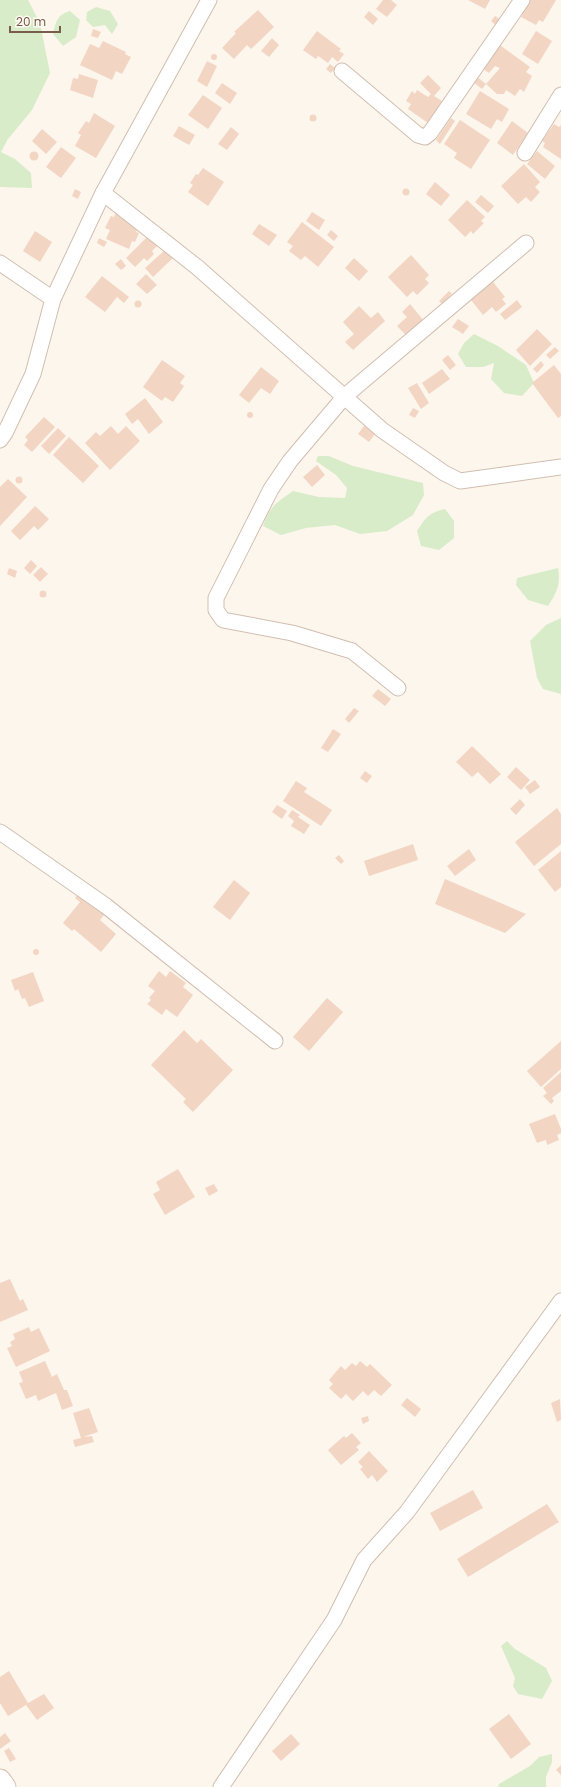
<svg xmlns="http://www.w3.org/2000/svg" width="561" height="1787" font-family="Poppins,sans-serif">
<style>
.green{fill:#d8ecc9}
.building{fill:#f3d5c3}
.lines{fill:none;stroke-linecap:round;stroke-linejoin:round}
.street-casing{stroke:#d1beb0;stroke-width:17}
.secondary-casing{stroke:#d6c0b0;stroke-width:23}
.street{stroke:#fff;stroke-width:15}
.secondary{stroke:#fff;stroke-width:21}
</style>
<rect width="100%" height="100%" fill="#fdf6ec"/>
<g class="green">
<path d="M0,0H28L40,23L50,73L32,110L8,139L1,152L15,159L31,173L32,188L0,187Z"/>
<path d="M96,7L110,11L118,24L112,34L105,25L93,27L86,20L87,12Z"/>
<path d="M70,11L80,20L76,37L63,46L53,34C56,21 57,15 70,11Z"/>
<path d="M474,334L498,346L526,365L534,383L522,396L504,393L491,379L494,363L483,367H466L458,354L464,343Z"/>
<path d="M318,456H329L353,466L423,483L424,495L413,515L387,531L360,534L335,525L306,528L281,535L263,526C270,506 276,503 293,491L319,497L345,498L347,488L336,475L316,461Z"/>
<path d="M445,509L454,521V538L439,550L421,546L417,531C425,518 430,512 445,509Z"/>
<path d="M558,568C561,584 557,592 548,606L528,600L516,585L517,578Z"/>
<path d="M561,618V694L543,689L537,678L530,641L546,625Z"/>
<path d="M507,1641L515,1649L546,1668L552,1681L542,1699L518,1694L513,1686L515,1678L501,1646Z"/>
<path d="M552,1754V1762L546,1777V1787H498L499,1784L530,1766L539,1757Z"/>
</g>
<g class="building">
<path d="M383,0H391L397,5L387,17L376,9Z"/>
<path d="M468,0H490L485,9Z"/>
<path d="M528,0H556L543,22L539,20L536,25L521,17L524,12L522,10Z"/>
<path d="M258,10L274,27L251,49L247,45L234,59L222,48L236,33L234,32Z"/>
<path d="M369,11L378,19L373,25L364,17Z"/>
<path d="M495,16L502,21L498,27L491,21Z"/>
<path d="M93,29L101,32L98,38L91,36Z"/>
<path d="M317,31L341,49L339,51L344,54L338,62L332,57L328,63L318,56L316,59L303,50Z"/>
<path d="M536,31L552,41L538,64L522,54Z"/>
<path d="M272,38L279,45L269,57L261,51Z"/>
<path d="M103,41L126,52L125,54L131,57L122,74L116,71L112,80L80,65L90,44L99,48Z"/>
<path d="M497,43L530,67L526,72L532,76L524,92L520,89L515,96L506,90L504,94H497L486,84L500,68L495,66L489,73L479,66Z"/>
<circle cx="214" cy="57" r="3"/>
<path d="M207,61L217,66L207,87L197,81Z"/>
<path d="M330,64L335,68L331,73L326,69Z"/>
<path d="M79,74L98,80L93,98L70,90L73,78L78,79Z"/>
<path d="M428,75L441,88L434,96L442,101L428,123L408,109L411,104L406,101L412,91L415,94L417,90L428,97L431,94L420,83Z"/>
<path d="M476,76L486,84L482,89L472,81Z"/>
<path d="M222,83L237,93L230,104L215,93Z"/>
<path d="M480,91L509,109L502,122L497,119L491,129L466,114Z"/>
<path d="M203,95L222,108L208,129L188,115Z"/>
<path d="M94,113L115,126L96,158L75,146L81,135L78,133L86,121L89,123Z"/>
<circle cx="313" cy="118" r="3.5"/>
<path d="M451,118L455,121L440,144L436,140Z"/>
<path d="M460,120L490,140L471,169L454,158L457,153L444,144Z"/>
<path d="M512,121L528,133L513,155L497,143Z"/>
<path d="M554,124L559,127L561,125V159L543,147L545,143L542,141Z"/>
<path d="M179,126L195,135L189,145L173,136Z"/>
<path d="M231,127L239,134L227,150L218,144Z"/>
<path d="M42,129L57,142L46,154L32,141Z"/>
<path d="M61,147L76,158L61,178L46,167Z"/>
<path d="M537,151L555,166L545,179L527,164Z"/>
<circle cx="34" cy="156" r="4.5"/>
<path d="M524,164L540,182L535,187L540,192L531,202L526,197L518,204L501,186Z"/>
<path d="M203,168L224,182L208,206L188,192L193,185L190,183L196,174L198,175Z"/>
<path d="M435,182L450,195L441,206L426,194Z"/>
<circle cx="406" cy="192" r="3.5"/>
<path d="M75,189L81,192L78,199L72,196Z"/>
<path d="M481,195L494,206L488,213L475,202Z"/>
<path d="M467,200L485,217L481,221L484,223L473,234L471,231L465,237L448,220Z"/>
<path d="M116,212L140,223L136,232L139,233L135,242L132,241L129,249L106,239L110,230L105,228L111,216L114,217Z"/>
<path d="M312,212L325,220L319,230L306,221Z"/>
<path d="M302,222L334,247L318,267L305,256L301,260L289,251L293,246L287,242Z"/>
<path d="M259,224L277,235L269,246L252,234Z"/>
<path d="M331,230L338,236L334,241L327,235Z"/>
<path d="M35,231L52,242L40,262L23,251Z"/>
<path d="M148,236L157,246L152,251L154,254L147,261L144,258L135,267L126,258Z"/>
<path d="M99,238L107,242L104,247L97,243Z"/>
<path d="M165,250L173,258L153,277L145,268Z"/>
<path d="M411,255L429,275L425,279L429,283L417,295L413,291L407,297L388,277Z"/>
<path d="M354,258L368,271L359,281L345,268Z"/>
<path d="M121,259L126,266L121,270L115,264Z"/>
<path d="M146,274L157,285L147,294L136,284Z"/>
<path d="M102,276L129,297L124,303L117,297L105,312L85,297Z"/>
<path d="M493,282L505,297L502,299L506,304L496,312L492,307L483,315L471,300Z"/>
<path d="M449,291L452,294L442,304L439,301Z"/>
<path d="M517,300L522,307L505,320L500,314Z"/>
<circle cx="138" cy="304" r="3.5"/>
<path d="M410,304L424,321L407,336L397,326L407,317L402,312Z"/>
<path d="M359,306L371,318L378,312L385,321L353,350L345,342L354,334L343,322Z"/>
<path d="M458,319L469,326L463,334L452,327Z"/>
<path d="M537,329L552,344L530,366L516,350Z"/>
<path d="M555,347L559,351L550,359L546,355Z"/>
<path d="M448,355L456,365L450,370L442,360Z"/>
<path d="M162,360L185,376L180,383L184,386L173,402L165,397L162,401L143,387Z"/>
<path d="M541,361L544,365L537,373L533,369Z"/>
<path d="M554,365L561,374V416L558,418L532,383Z"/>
<path d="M261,367L279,381L270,394L261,388L249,403L239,395Z"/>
<path d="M442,369L450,379L429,394L422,383Z"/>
<path d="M417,383L429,403L421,409L408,388Z"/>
<path d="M145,398L163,422L149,434L138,419L132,424L125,414Z"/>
<path d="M413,408L419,411L415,418L409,415Z"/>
<circle cx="250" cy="415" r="3"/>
<path d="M44,417L55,427L32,452L24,445L28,440L25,437Z"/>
<path d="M111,426L118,434L126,426L140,441L110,470L85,443L96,432L100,436Z"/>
<path d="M364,426L375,434L369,442L358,434Z"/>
<path d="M58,428L66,436L49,454L41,446Z"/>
<path d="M69,437L99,466L83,483L53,455Z"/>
<path d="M317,465L325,475L312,487L303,477Z"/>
<circle cx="19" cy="480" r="3.5"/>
<path d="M8,479L27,497L0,526V487Z"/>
<path d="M35,506L49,519L38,530L34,526L20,540L11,531Z"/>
<path d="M31,560L37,566L30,574L24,568Z"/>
<path d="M41,567L48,574L40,582L33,575Z"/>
<path d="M9,568L17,571L15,578L7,574Z"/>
<circle cx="43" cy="594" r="3.5"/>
<path d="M378,689L391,699L385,706L372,696Z"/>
<path d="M354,708L359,711L349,723L345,719Z"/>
<path d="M333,729L341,734L328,752L321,748Z"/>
<path d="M472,746L501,774L490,784L478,772L472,777L456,762Z"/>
<path d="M516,767L530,780L521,790L507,777Z"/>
<path d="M365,771L372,776L367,783L360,778Z"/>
<path d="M535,780L540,787L530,794L525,787Z"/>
<path d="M296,781L307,788L304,792L332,810L321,826L283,801Z"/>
<path d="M520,799L525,805L516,815L510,809Z"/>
<path d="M277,805L287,811L282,819L272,812Z"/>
<path d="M557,808L561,814V844L534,866L515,842Z"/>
<path d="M292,810L300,815L298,817L310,825L304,834L291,826L294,821L288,816Z"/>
<path d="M413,844L418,860L369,876L364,861Z"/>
<path d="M469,849L476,860L455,876L447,866Z"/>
<path d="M561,851V887L555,892L538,870Z"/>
<path d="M339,855L344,861L341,864L335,858Z"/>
<path d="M445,879L526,914L505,933L435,904Z"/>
<path d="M234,880L250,893L230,920L213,907Z"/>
<path d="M81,891L92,904L104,915L100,920L116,934L101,952L74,929L72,931L63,923L80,902L75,898Z"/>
<circle cx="36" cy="952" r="3"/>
<path d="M159,971L166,977L170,971L186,983L183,987L193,995L177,1017L166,1009L162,1015L147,1004L151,1000L149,998L155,991L148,986Z"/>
<path d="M33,972L44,1001L29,1007L25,998L22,999L18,989L15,991L11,980Z"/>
<path d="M327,998L343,1012L309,1051L293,1037Z"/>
<path d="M184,1030L197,1043L201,1039L233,1070L193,1112L183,1102L186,1099L151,1065Z"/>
<path d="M561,1041V1069L541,1087L527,1071Z"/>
<path d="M561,1072V1091L552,1098L554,1101L551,1104L543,1096L547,1093L543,1088Z"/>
<path d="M555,1114L561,1129V1133L557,1135L559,1140L547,1145L546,1140L537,1143L529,1124Z"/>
<path d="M178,1169L195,1197L165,1215L153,1194L160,1190L156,1182Z"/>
<path d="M214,1184L218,1191L209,1196L205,1188Z"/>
<path d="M10,1279L20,1301L23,1299L28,1310L0,1322V1283Z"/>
<path d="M29,1327L31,1332L39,1328L50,1351L16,1367L7,1348L12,1346L10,1342L15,1339L13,1334Z"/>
<path d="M45,1361L52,1377L57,1374L64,1390H67L73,1406L62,1410L56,1393L38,1401L36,1395L26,1399L19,1383L23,1382L19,1372Z"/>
<path d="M360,1361L367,1367L370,1364L392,1385L381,1396L374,1390L368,1396L363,1391L353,1401L346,1394L341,1399L329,1388L333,1384L329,1380L341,1366L345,1370L352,1363L356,1366Z"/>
<path d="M407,1398L421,1409L415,1417L401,1405Z"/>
<path d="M560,1399L561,1420L557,1422L551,1403Z"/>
<path d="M89,1408L98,1432L83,1437L92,1436L94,1442L75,1447L73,1440L81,1438L73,1413Z"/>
<path d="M368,1416L369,1421L363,1424L361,1418Z"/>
<path d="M352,1433L361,1443L356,1447L359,1450L341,1465L328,1450L344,1436L346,1438Z"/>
<path d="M369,1451L388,1471L377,1482L372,1475L368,1479L360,1469L363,1467L358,1462Z"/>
<path d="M473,1490L483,1508L440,1531L430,1513Z"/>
<path d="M547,1504L559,1522L468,1577L457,1559Z"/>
<path d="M9,1671L28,1703L44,1694L54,1708L37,1720L26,1705L8,1716L0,1703V1677Z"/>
<path d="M509,1714L531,1744L511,1759L489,1729Z"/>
<path d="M5,1733L11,1741L0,1749V1737Z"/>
<path d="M291,1734L300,1744L281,1761L272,1751Z"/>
<path d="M9,1748L16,1759L10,1762L4,1751Z"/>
<path d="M561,1765V1775L556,1770Z"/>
</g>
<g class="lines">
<g class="street-casing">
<g id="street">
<path d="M342,71L418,135L425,137L430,133L522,0"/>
<path d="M525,153L561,95"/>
<path d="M103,193L197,267L382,430L444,473L460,481L561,467"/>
<path d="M0,263L53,299"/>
<path d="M0,440L5,433L33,374L53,299L103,193L209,0"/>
<path d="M398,688L352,651L292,633L223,620L216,610V598L271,489L290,461L345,396L526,243"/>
<path d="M0,832L106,906L275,1041"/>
<path d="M221,1787L334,1620L364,1560L407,1512L561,1301"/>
</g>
</g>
<g class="secondary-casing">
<path id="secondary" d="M0,1780L5,1787"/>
</g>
<use href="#street" class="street"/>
<use href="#secondary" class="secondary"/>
</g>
<path d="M10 26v6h50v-6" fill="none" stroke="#7a5c4d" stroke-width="2"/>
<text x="16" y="26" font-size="12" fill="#7a5c4d" stroke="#fffaf3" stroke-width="3" paint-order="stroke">20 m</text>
</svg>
